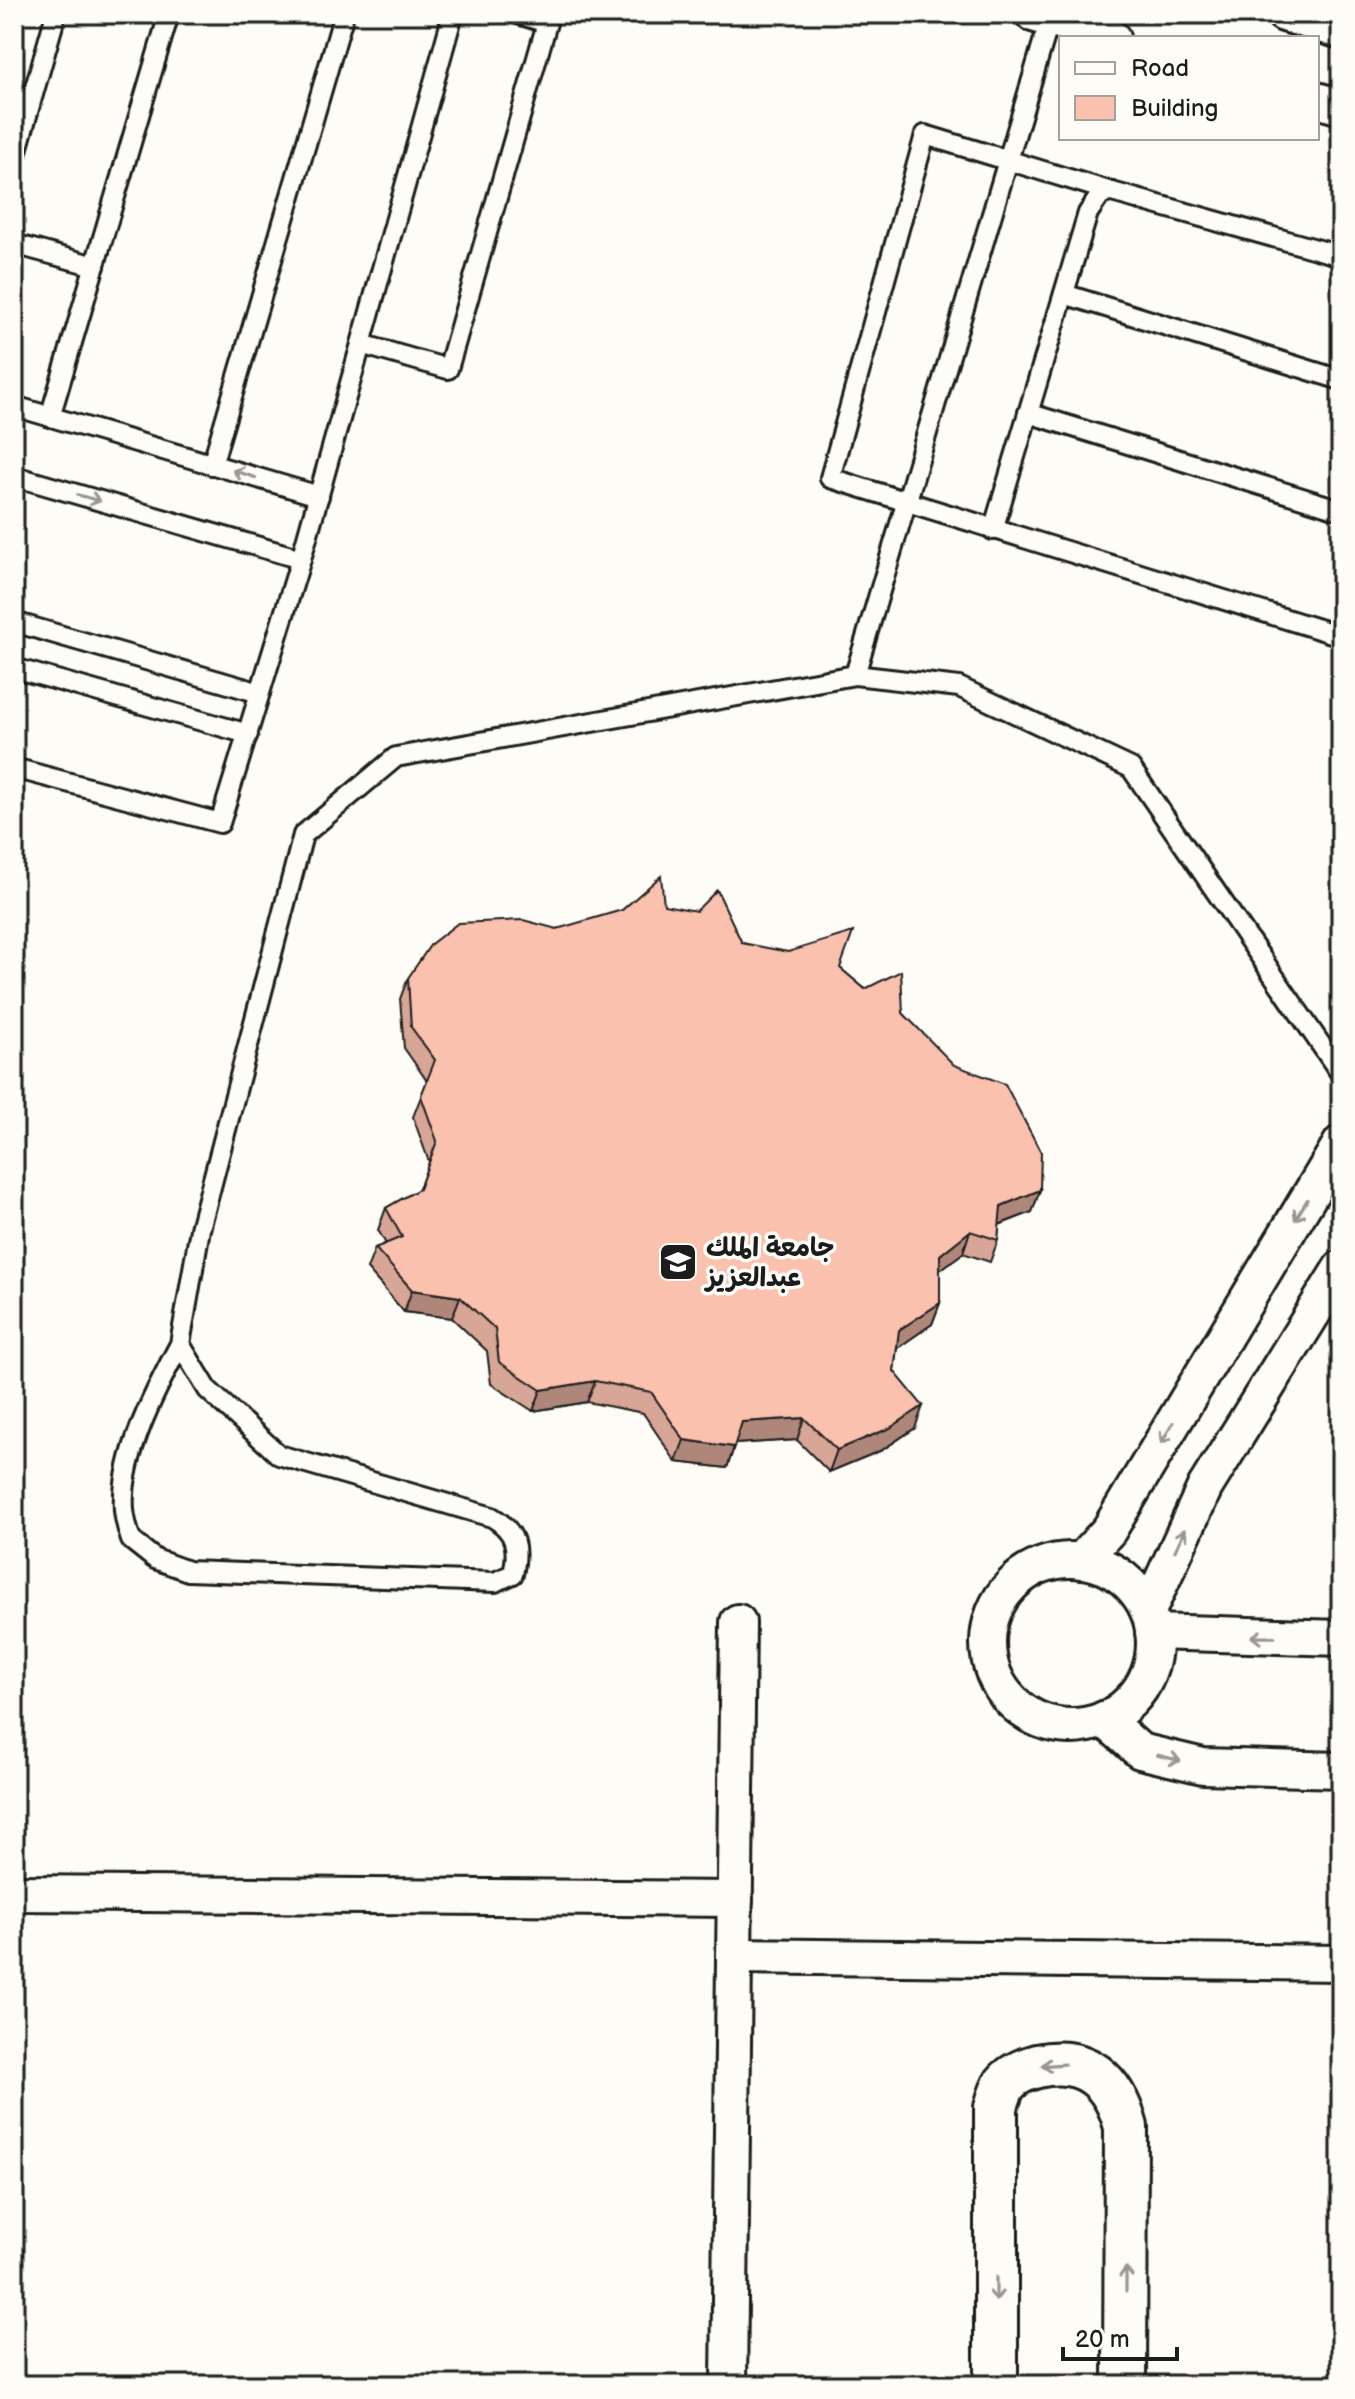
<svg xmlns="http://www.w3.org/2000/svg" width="1355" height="2399" font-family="'Balsamiq Sans','Playpen Sans Arabic',sans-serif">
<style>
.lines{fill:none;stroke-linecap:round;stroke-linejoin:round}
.service-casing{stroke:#1c1c1c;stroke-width:24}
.minor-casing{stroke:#1c1c1c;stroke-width:40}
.tertiary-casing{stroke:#1c1c1c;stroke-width:48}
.service{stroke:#fdfcf7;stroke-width:18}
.minor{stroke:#fdfcf7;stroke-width:34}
.tertiary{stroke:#fdfcf7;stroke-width:42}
.wall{fill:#d7a696;stroke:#1c1c1c;stroke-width:2}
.shaded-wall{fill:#af877a;stroke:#1c1c1c;stroke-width:2}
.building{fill:#fac1af;stroke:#1c1c1c;stroke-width:2}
.oneway{stroke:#989794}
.labels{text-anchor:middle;stroke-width:7;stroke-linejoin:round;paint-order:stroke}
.poi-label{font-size:26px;font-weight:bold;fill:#1c1c1c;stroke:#fdfcf7;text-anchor:start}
</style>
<rect width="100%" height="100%" fill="#fdfcf7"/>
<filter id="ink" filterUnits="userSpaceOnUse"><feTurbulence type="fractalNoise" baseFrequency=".0125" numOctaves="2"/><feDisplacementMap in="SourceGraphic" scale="16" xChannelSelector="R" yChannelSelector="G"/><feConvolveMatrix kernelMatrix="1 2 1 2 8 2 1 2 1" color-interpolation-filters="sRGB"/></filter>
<g filter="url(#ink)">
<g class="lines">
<g class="service-casing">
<g id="service">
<path d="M14,161L56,14"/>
<path d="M1112,192L925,135L830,478L1341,636"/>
<path d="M14,244L95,266"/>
<path d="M1064,294L1341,380"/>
<path d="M361,344L448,369L547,23L518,14"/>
<path d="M14,406L319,496"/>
<path d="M1028,413L1341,510"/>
<path d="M50,417L169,14"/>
<path d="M212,465L344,14"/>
<path d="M14,476L301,559"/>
<path d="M993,530L1088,213L1101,194L1112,192L1341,256"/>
<path d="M14,622L260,693"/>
<path d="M14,668L248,734"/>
<path d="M855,675L1050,19"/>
<path d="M14,768L220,823L301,559L453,14"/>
<path d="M180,1344C156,1389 120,1457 124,1510C125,1520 128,1531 131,1540L155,1559L188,1571L495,1582L513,1574C519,1548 516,1531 492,1517L279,1455L208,1390L180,1344L200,1229L303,835L396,757L855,675L959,687L1131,768L1341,1074"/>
</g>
</g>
<g class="minor-casing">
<g id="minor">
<path d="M1033,14L1112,38"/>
<path d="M1284,14L1341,31"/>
<path d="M1317,100L1341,107"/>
<circle cx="1071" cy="1643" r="83"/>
<path d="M1081,1561L1109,1530L1341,1143"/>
<path d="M1148,1611L1205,1487L1341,1268"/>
<path d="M1153,1632L1341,1638"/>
<path d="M1104,1719L1140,1751L1203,1766L1341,1770"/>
<path d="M14,1893L735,1899"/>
<path d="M734,1956L1341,1963"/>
<path d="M729,2385L738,1622"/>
</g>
</g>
<g class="tertiary-casing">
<path id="tertiary" d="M996,2385V2107C998,2100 1001,2090 1005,2084C1012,2075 1026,2069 1037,2066C1086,2055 1114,2081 1126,2127L1125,2385"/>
</g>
<use href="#service" class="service"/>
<use href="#minor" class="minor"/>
<use href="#tertiary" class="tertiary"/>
</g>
<path class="wall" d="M664,905L742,943L840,968L865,989L903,1013L1040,1190L1032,1212L999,1225L998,1240L990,1262L963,1253L940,1270V1303L932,1324L897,1348L894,1371L915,1428L882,1450L829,1472L797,1440L735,1444L727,1468L676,1462L643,1413L587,1402L533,1411L491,1384L487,1351L452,1318L404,1312L367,1269L375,1248L386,1244L378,1230L386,1208L419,1189L429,1162L413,1117L427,1081L404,1048L400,999L408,978L557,929Z"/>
<g class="shaded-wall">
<path d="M1040,1190L1032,1212L993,1227L1001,1206Z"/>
<path d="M970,1231L963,1253L932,1276L940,1255Z"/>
<path d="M412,1290L460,1297L452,1318L404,1312Z"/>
<path d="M940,1303L932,1324L892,1352L899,1330Z"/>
<path d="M595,1381L587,1402L533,1411L541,1390Z"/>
<path d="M923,1406L915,1428L882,1450L829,1472L837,1450Z"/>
<path d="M804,1418L797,1440L734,1444L742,1422Z"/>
<path d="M684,1440L734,1447L727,1468L676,1462Z"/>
</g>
<path class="building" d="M661,876L664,905L696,911L717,890L742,943L788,952L853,932L840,968L865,989L901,971L903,1013L954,1065L1005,1084L1041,1152L1040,1190L1001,1206L998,1240L970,1231L940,1255V1303L899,1330L894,1371L923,1406L890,1428L837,1450L804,1418L742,1422L734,1447L684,1440L651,1392L595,1381L541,1390L499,1362L495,1329L460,1297L412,1290L375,1248L402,1237L386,1208L419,1189L437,1141L421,1096L435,1060L411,1027L408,978L431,944L458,923L523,920L557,929L622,910Z"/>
<defs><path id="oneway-shaft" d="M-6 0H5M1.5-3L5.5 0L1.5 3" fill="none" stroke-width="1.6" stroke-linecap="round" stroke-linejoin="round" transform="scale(2)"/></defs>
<g class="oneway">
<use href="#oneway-shaft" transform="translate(244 474) rotate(-163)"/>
<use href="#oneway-shaft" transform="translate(89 498) rotate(16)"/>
<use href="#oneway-shaft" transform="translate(1301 1210) rotate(121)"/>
<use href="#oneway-shaft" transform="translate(1167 1433) rotate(121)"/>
<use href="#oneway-shaft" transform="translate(1180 1540) rotate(-65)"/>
<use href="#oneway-shaft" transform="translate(1263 1637) rotate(-179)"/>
<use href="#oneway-shaft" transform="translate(1169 1758) rotate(14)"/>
<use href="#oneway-shaft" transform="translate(1053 2065) rotate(176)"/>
<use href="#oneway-shaft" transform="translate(1126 2279) rotate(-90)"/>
<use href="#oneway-shaft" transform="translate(996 2289) rotate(90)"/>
</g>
</g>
<defs>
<g id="university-square" transform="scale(2)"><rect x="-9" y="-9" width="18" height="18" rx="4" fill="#1c1c1c" stroke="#fdfcf7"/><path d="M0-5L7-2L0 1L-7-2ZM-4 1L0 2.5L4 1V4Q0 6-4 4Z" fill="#fff"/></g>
</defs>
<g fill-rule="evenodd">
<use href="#university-square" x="678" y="1262"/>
</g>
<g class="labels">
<g class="poi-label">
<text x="706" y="1256">جامعة الملك<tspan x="706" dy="30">عبدالعزيز</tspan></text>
</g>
</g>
<rect width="1355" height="2399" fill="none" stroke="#fdfcf7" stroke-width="48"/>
<rect x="24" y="24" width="1307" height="2351" fill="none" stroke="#1c1c1c" stroke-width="3" filter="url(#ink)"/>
<rect x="1059" y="36" width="260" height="104" fill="#fdfcf7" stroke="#a3a29f" stroke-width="2"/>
<rect x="1075" y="62" width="40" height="12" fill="#fdfcf7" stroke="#a3a29f" stroke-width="2"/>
<text x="1131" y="76" font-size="24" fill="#1c1c1c">Road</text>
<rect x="1075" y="96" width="40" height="24" fill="#fac1af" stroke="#a3a29f" stroke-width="2"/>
<text x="1131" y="116" font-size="24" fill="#1c1c1c">Building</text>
<path d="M1063 2347v12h114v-12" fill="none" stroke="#1c1c1c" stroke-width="4"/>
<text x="1075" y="2347" font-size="24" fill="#1c1c1c" stroke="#fdfcf7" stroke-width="6" paint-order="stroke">20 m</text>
</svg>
